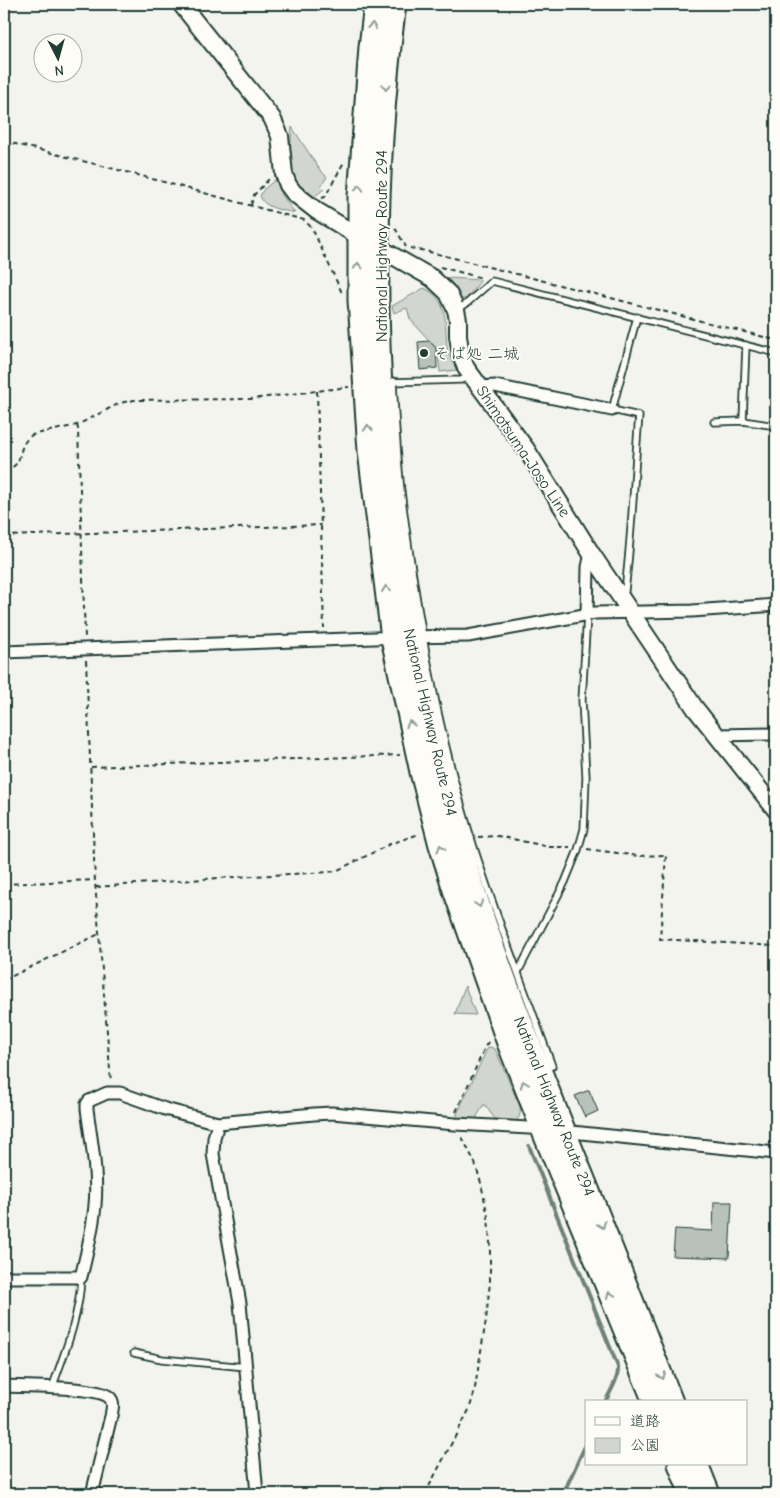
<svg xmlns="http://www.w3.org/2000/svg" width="780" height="1498" font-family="'Comic Neue','Klee One',sans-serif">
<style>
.green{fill:#d1d6d1;stroke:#788a82}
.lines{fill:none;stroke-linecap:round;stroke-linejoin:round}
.stream{stroke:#6e8179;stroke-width:4}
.building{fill:#b9c1bb;stroke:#1f3d34}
.lane-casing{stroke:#1f3d34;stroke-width:9}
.street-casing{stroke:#1f3d34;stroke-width:15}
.secondary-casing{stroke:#1f3d34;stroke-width:20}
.highway-casing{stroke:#1f3d34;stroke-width:25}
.path{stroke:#1f3d34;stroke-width:2;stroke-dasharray:5 4;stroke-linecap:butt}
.lane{stroke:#fdfcf7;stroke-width:5.5}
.street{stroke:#fdfcf7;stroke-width:11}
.secondary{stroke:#fdfcf7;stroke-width:16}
.highway{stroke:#fdfcf7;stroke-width:21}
.oneway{stroke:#8e9c96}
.poi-dot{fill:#1f3d34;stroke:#fdfcf7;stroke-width:2}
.labels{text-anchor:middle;stroke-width:4;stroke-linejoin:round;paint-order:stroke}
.street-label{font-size:16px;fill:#1f3d34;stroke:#fdfcf7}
.poi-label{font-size:16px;fill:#1f3d34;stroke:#fdfcf7;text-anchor:start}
</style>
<rect width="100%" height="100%" fill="#f4f4ef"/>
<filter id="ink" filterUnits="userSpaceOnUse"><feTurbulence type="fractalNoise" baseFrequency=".02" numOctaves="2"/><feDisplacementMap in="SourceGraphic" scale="10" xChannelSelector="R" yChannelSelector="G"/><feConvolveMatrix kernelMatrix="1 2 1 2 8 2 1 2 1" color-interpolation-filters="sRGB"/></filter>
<g filter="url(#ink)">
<g class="green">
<path d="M292,127L320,170L327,177L321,186L324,189L314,197C284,181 290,156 292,127Z"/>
<path d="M276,179L282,195L295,213C284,210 264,209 260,196L264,189Z"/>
<path d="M448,278L481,280L466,299H461L458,291Z"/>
<path d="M424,288C452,301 443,328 448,351C450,358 454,364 457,370L440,372L437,349L410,319L407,308L394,313L392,306Z"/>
<path d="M465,986L476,1015L455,1014Z"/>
<path d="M490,1047L495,1049L518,1102C521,1108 522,1115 516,1121L495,1119L484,1104L475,1120L457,1118V1114L487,1049Z"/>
</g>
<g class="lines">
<g class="stream">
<path d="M529,1146L618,1367C619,1378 610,1392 605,1402"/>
<path d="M563,1494L586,1444"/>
</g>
</g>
<g class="building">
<path d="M429,341L436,348L437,368L420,370L418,342Z"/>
<path d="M589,1090L598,1111L585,1117L575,1096Z"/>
<path d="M714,1202H732L729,1258L673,1256L675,1229L713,1231Z"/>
</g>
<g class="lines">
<g class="lane-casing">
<g id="lane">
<path d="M458,309L466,304L492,281L776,353"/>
<path d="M393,381C395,418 397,454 401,491C416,608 436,726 471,838C495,915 525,990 552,1066L544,1069"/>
<path d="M389,382L461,380L469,377"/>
<path d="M743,421L746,345"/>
<path d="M714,422L743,421L776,426"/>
<path d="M622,596L625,591C632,533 634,474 639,416L612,410L637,317"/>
<path d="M518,972L565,882L578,850L584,829L586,777L582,700L587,615"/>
<path d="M134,1353L162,1359L246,1367"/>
<path d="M52,1388C65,1352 80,1315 81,1277"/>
</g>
</g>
<g class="street-casing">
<g id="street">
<path d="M480,387L495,386L612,410"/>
<path d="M587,615L588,567L591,553"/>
<path d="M4,652L401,637L468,636L595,613L692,611L776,605"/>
<path d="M717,735L776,734"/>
<path d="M562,1131L776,1153"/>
<path d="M4,1277H81C87,1253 93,1229 95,1205C98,1173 91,1140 87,1109V1104L89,1101L107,1093H120L165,1109L218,1123"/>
<path d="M4,1386C23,1387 97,1386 109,1397C115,1402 112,1410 111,1416L92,1494"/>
<path d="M257,1494L240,1303L213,1154L214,1138L218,1123L314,1114L332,1113L455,1124L546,1129"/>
</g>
</g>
<g class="secondary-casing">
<path id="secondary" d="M181,4L272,118L280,136L284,174L288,185L294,193L317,211L358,236L432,278L448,293L456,310L458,320V336L461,355L466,368L526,449L591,553L695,708L776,810"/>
</g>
<g class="highway-casing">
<g id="highway">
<path d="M375,4L370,47L359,197V300L369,451L392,638L421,772L440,845L454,890L508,1043L542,1129L654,1402"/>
<path d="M395,4C359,282 379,569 458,838C491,952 537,1062 581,1172C612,1248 642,1325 672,1402"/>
<path d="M679,1464L691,1494"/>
<path d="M697,1464L709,1494"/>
</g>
</g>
<g class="path">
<path d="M4,141L134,174L304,220L312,228L342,293"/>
<path d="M322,198L325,197L344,162"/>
<path d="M251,205L254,195L270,178"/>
<path d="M395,228L406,247"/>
<path d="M410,248L426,251L776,340"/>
<path d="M440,267L482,278"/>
<path d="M317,391L324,628"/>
<path d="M77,425L78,429L85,638"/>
<path d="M4,470C27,466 14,447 32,435L77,425L120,403L134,400L251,399L349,387"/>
<path d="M4,536L321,525"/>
<path d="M86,660L95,882L111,1082"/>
<path d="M91,767L400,755"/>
<path d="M478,837L498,836L550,847H570"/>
<path d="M587,849L639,856L666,855L660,939L776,946"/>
<path d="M4,884L95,880"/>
<path d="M96,887L218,878L328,872L336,871L390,844L419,834"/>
<path d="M4,980L99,934"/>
<path d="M456,1112L486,1045L490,1040"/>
<path d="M425,1494L469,1410L474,1394L486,1320L490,1282V1242L488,1217L481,1183L475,1163L461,1135"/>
</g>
<use href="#lane" class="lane"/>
<use href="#street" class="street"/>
<use href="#secondary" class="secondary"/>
<use href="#highway" class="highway"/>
</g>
<defs><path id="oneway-chevron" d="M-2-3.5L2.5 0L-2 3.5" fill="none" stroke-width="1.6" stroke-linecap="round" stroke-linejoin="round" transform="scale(1.25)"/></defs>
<g class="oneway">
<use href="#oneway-chevron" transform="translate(372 26) rotate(-84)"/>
<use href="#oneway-chevron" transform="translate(386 87) rotate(95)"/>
<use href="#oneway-chevron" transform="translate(359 188) rotate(-86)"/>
<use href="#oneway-chevron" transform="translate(358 266) rotate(-91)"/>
<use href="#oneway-chevron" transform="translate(368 428) rotate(-94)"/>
<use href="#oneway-chevron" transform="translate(386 589) rotate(-97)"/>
<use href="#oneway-chevron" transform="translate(410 724) rotate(-102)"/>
<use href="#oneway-chevron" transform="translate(441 848) rotate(-106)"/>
<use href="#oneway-chevron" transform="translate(479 904) rotate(72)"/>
<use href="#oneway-chevron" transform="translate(524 1084) rotate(-111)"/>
<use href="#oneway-chevron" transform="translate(602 1225) rotate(68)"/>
<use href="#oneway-chevron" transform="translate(610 1295) rotate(-112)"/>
<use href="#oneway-chevron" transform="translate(662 1376) rotate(68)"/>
</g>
</g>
<circle class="poi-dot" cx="424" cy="353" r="5"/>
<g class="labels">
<g class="street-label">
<text transform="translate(381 246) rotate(-90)" y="6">National Highway Route 294</text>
<text transform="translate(524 451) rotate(56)" y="6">Shimotsuma-Joso Line</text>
<text transform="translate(431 722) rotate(77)" y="6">National Highway Route 294</text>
<text transform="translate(555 1106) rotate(68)" y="6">National Highway Route 294</text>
</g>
<g class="poi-label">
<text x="434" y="359">そば処 二城</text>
</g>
</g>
<rect width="780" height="1498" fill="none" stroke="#fdfcf7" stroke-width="20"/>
<rect x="10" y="10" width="760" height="1478" fill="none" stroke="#1f3d34" stroke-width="2" filter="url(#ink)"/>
<rect x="585" y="1400" width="162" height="65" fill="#fdfcf7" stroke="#a4b0a9"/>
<rect x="595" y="1417" width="25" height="8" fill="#fdfcf7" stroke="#a4b0a9"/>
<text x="630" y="1426" font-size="15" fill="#1f3d34">道路</text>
<rect x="595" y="1438" width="25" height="15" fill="#d1d6d1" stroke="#a4b0a9"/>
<text x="630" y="1450" font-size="15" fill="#1f3d34">公園</text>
<g transform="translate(58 58) rotate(174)"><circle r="24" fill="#fdfcf7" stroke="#a4b0a9"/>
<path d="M0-4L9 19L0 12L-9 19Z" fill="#1f3d34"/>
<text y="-8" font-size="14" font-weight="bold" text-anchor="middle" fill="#1f3d34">N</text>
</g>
</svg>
